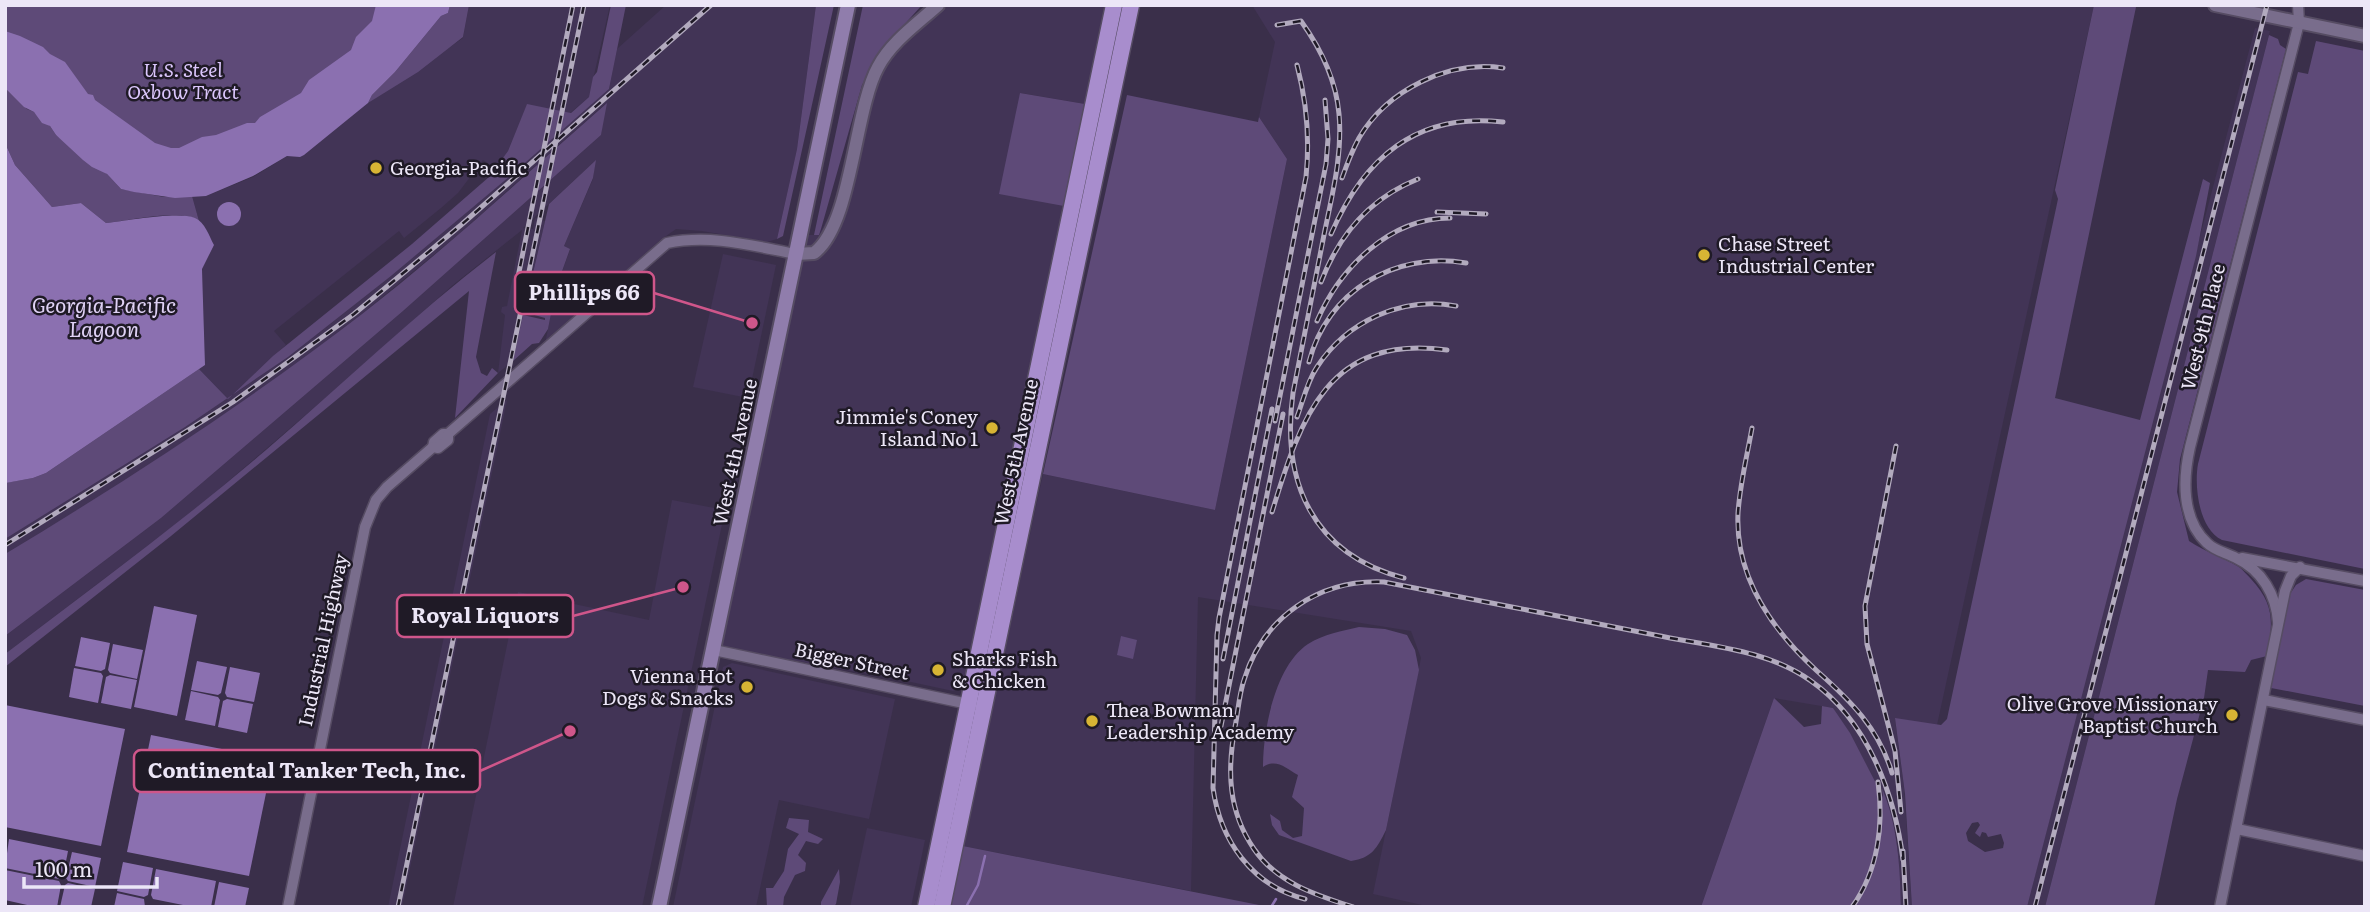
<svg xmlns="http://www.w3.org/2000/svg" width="2370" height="912" font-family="Literata,serif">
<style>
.built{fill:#423456}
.green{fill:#5e4a78;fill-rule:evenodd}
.water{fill:#8b70b0}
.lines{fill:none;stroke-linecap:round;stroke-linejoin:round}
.stream{stroke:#8b70b0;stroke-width:2.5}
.minor-casing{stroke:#564c63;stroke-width:13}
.tertiary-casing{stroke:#564c63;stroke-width:16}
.secondary-casing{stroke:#564c63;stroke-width:18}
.primary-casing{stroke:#564c63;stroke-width:19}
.minor{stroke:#796d8c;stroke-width:10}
.tertiary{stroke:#796d8c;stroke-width:12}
.secondary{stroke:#907dac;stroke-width:14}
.primary{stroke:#a88dcd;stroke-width:16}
.rail-casing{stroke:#b2aabe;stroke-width:5}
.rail{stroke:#1f1a26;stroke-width:2.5;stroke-dasharray:8;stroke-linecap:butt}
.poi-dot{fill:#d7b434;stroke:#1f1a26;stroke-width:2.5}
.labels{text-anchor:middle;stroke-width:5;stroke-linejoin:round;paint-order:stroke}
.park-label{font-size:19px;font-style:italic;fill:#dcc7fd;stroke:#1f1a26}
.poi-label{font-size:19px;fill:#ece6f7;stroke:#1f1a26;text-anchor:start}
.street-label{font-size:19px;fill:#ece6f7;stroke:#1f1a26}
.water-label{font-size:21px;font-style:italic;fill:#e0d2f6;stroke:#1f1a26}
.leader{fill:none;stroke:#cf568a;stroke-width:2.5}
.callout-dot{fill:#cf568a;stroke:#1f1a26;stroke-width:2.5}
.callout{fill:#1f1a26;stroke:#cf568a;stroke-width:2.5}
.callout-label{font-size:21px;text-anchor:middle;font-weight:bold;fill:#ece6f7}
</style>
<rect width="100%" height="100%" fill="#3a2f4a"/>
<g class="built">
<path d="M469,5H610L589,97L570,113L527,105L508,151L496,169L483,160L458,193L441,208L404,238L399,231L274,331L286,345L232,395L288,357L391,276L609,89L617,49L666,5H816L797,149L777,239L767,242L702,231L676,229L659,241L545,344L556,288L570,250L564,246L593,179L595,161L523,228L533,229L535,218L545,221L513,361L498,373L505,315L501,312L502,307L507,306L522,230L453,285L323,400L196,509L5,654V636L161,518L403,311L601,135L605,104L459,234L363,313L299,362L227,413L113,489L5,554V539L227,398L199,369L205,365L202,268L214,245L199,221L192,196H206L253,177L287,156L304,155L368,103L463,38Z"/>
<path d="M948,5H1107L1085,104L1021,93L1064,206L983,612L961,687L953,691L897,679L717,647L802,235H819L855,165L881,73L897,52Z"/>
<path d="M1252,5H2094L1937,725L1895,719L1904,788L1912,907H1901L1897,839L1887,799L1882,788H1872L1833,708L1774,698L1701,907H1431L1373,894L1421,658L1411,631L1198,597L1191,891L963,846L1043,474L1215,510L1287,159L1259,117L1275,42Z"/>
<path d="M2255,28L2270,31L2045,907H2027L2152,418Z"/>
<path d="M723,254L776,265L748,398L693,387Z"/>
<path d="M507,400L402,907H388L490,414Z"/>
<path d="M672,500L725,510L642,907H453L518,592L649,620Z"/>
<path d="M732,663L895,699L869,819L779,800L756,907H673L723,667Z"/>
<path d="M867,828L925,840L911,907H850Z"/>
</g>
<g class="green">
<path d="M5,5H395L373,42L269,128L164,159L5,33Z"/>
<path d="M450,5H469L463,37L418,72L368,103L372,95L395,72L441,16L448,13Z"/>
<path d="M611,5H626L609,89L510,176L391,276L288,357L185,427L5,539V483L33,478L46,473L199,369L228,399L273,356L412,244L489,177L508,151L527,104L571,113L589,97L593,77L597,72Z"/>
<path d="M816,5H834L783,236L777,239L797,149Z"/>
<path d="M863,5H922L882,49L862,85L821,229L819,235H814Z"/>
<path d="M2094,5L2136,7L2055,398L2140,420L2203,179L2210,183L2196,256L2027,907H1912L1905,794L1895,718L1941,725L1947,719L2058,199L2055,190ZM1972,823L1978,822L1980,825L1975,833L1980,837L1982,832L1986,833L1988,837L2001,834L2004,843L2003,848L1985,852L1968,841L1966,833Z"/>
<path d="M2269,35L2278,39L2280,45L2286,49L2180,459L2177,492L2189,541C2206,552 2224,558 2239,567C2243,570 2247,575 2251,579C2275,605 2273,623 2267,656L2251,660L2245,672L2208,670L2204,698L2177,799L2154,907H2045Z"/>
<path d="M2316,41L2365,51V569L2222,540C2199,529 2194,487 2198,464L2298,72L2308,74Z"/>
<path d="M5,88L27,109L34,112L50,126L56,135L107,174L121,189L164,197L192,196L199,221C182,208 128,221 106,223L81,203L52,207L15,165L5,143Z"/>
<path d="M1020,93L1085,104L1064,206L999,194Z"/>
<path d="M1127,95L1258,122L1259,117L1287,159L1215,510L1043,474Z"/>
<path d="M607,103L601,135L403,311L161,518L5,636V554C128,480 248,402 362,314C447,248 526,174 607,103Z"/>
<path d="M596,160L593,178L564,246L570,249L556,288L548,329L539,343L532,344L513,361L523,315L545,320V318L524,312L549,204Z"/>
<path d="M496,252L476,357L481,373L487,376L492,368L498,373L455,418L469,291L171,536L5,667V654C93,587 182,522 266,450C343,384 416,313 496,252Z"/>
<path d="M2306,579L2365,590V706L2271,688L2288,597L2296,585Z"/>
<path d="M1359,627L1385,629L1407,635L1415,650L1419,670L1386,830C1377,848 1372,858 1351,861L1279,835L1272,825L1270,814L1280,821L1282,830L1293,838L1302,836L1304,808L1292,797L1298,775C1286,768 1276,758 1263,767C1263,730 1275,666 1308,644C1324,634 1342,631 1359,627Z"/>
<path d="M1121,636L1137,640L1133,659L1117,655Z"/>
<path d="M1774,698L1804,727L1821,724L1822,706L1833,708L1850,733L1883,797L1882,788C1898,826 1900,866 1901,907H1701Z"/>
<path d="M789,818L809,820L808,832L823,839L818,844L806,841L798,855L806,863L805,871L795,875L784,897L783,907H767L766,888H773L784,871L788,849L799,834L786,828Z"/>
<path d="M963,846L1269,907H951Z"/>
<path d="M839,869L840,882L836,904L833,907H821V902Z"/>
</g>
<g class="water">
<path d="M376,5H450L448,13L441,16L395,72L372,95L368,103L304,155L300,157L287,156L253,176L206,196L175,198L134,192L121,189L107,174L92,167L83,160L56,135L50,126L42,123L34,112L24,107L5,88V31L20,36L43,47L50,54L65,62L88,94L93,95L95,100L155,143L171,148H179L202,137L216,135L247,123H255L260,117L301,93L309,80L351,50L356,37L372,21Z"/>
<path d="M5,143L15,165L52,207L81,203L106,223C126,221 178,211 195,218C205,222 209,236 214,245L202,269L205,365L46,473L33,478L6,483Z"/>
<circle cx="229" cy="214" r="12"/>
<path d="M154,606L197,615L177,716L134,707Z"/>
<path d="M81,637L110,643L105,669L101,671L75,666Z"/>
<path d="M113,644L143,650L137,679L110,673L108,670Z"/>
<path d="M197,661L227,667L221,693L218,695L191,690Z"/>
<path d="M230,667L260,673L254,702L227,697L225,693Z"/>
<path d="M74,668L101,673L103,676L98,703L69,697Z"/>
<path d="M110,675L137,680L131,709L101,703L106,677Z"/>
<path d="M191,691L218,697L220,700L215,726L185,720Z"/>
<path d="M227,699L253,704L247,733L218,727L223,701Z"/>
<path d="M5,705L125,729L101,846L5,827Z"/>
<path d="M151,735L273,759L249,876L127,852Z"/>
<path d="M9,839L68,851L63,877L59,879L5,868Z"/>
<path d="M72,852L101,858L95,887L68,881L66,878Z"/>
<path d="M123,862L153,868L148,895L144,897L117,891Z"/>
<path d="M156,869L216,881L211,907H193L153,899L151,895Z"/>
<path d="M5,870L59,881L61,885L57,907H36L5,900Z"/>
<path d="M219,882L249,888L245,907H214Z"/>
<path d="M68,883L95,889L91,907H60L65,885Z"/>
<path d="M117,893L144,899L145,907H114Z"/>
</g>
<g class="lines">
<g class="stream">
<path d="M966,907L978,885L985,856"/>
<path d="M1271,907L1276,899"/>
</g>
<g class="minor-casing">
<g id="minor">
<path d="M433,447L434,442L443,434H448L667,243C711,234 753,246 796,254"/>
<path d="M2242,558L2365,581"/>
<path d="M2278,622C2276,595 2262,570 2236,558C2227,553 2215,551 2207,543C2181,519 2183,478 2190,447L2299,23L2298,5"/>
<path d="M714,650L973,705"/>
<path d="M2264,700L2365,720"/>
<path d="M2237,829L2365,856"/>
<path d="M288,907L365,527L376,500L387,487L433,447L438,448L448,440V434"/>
<path d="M2220,907L2285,591L2291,576L2300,567"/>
</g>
</g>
<g class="tertiary-casing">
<g id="tertiary">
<path d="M2215,5L2365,36"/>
<path d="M796,254L814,253C852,225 854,111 878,67C891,42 917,24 938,5"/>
</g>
</g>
<g class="secondary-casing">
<path id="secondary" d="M659,907L848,5"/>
</g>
<g class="primary-casing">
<g id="primary">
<path d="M926,907L1114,5"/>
<path d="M942,907L1131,5"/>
</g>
</g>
<use href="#minor" class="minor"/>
<use href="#tertiary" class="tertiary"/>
<use href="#secondary" class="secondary"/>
<use href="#primary" class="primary"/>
<g class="rail-casing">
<g id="rail">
<path d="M1277,25L1301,21C1321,49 1336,79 1339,114C1343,156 1331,199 1323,240C1313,291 1303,342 1293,393C1281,481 1312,554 1404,578"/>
<path d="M1297,65C1307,103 1310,138 1306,177L1219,618L1217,635L1213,788C1220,840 1252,886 1305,899"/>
<path d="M1342,178C1347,164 1352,151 1359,138C1387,90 1448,60 1503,68"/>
<path d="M1437,212L1486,214"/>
<path d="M1331,234C1364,158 1416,112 1503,122"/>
<path d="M517,282L573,5"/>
<path d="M1321,282C1339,235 1370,198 1418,179"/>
<path d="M1317,321C1340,268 1389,218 1450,218"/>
<path d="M1309,362C1327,291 1395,251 1466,263"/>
<path d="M1297,417C1303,401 1307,382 1317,367C1347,321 1402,296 1456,306"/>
<path d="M1275,421L1326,164L1328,139L1325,100"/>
<path d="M1752,428C1747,456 1740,484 1738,513C1735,577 1772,630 1817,671C1851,701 1879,729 1892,773"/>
<path d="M1896,446L1865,606L1867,644L1895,751L1901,812"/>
<path d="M1272,512C1301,417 1328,334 1447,350"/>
<path d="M5,545L233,402L354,314L461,225L711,5"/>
<path d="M1223,659L1272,409"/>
<path d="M1221,726L1283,414"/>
<path d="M1903,851L1906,907"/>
<path d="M398,907L584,5"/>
<path d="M1353,907C1316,895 1277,883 1254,849C1228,811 1227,771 1235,727C1238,712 1239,695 1244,680C1263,617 1319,579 1384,582C1474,600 1565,617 1655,635C1707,646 1767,649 1811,681C1867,720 1895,794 1903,860"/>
<path d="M1852,907C1878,871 1884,825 1878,782"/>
<path d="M2035,907L2267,5"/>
</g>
</g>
<use href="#rail" class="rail"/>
</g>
<g class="poi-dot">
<circle cx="376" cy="168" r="7"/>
<circle cx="1704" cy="255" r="7"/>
<circle cx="992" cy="428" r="7"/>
<circle cx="938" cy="670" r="7"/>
<circle cx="747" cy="687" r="7"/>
<circle cx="2232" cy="715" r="7"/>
<circle cx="1092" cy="721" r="7"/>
</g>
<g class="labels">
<g class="park-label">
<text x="183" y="77">U.S. Steel<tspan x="183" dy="22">Oxbow Tract</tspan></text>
</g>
<g class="poi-label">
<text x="390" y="175">Georgia-Pacific</text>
<text x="1718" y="251">Chase Street<tspan x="1718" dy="22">Industrial Center</tspan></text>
<text x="978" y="424" text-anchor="end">Jimmie's Coney<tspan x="978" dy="22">Island No 1</tspan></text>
<text x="952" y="666">Sharks Fish<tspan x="952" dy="22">&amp; Chicken</tspan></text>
<text x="733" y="683" text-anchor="end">Vienna Hot<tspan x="733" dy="22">Dogs &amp; Snacks</tspan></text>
<text x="2218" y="711" text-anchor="end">Olive Grove Missionary<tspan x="2218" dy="22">Baptist Church</tspan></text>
<text x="1106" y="717">Thea Bowman<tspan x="1106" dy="22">Leadership Academy</tspan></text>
</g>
<g class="street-label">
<text transform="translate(2203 327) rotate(-76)" y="7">West 9th Place</text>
<text transform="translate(735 452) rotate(-78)" y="7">West 4th Avenue</text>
<text transform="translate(1016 452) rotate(-78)" y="7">West 5th Avenue</text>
<text transform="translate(323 640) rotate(-78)" y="7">Industrial Highway</text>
<text transform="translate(852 661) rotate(12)" y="7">Bigger Street</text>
</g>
<g class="water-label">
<text x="104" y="313">Georgia-Pacific<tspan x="104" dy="24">Lagoon</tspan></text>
</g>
</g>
<path class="leader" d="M752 323L654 293M683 587L573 616M570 731L480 771"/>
<g class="callout-dot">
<circle cx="752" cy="323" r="7"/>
<circle cx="683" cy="587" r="7"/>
<circle cx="570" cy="731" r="7"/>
</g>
<g class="callout">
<rect x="515" y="272" width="139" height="42" rx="7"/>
<rect x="397" y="595" width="176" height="42" rx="7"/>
<rect x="134" y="750" width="346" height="42" rx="7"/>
</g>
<g class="callout-label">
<text x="584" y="300">Phillips 66</text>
<text x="485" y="623">Royal Liquors</text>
<text x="307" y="778">Continental Tanker Tech, Inc.</text>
</g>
<rect width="2370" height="912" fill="none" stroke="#ece6f7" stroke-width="14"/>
<path d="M24 877v10h133v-10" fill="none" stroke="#ece6f7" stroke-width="3.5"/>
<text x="35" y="877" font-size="21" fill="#ece6f7" stroke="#1f1a26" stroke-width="5" paint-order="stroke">100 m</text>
</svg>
